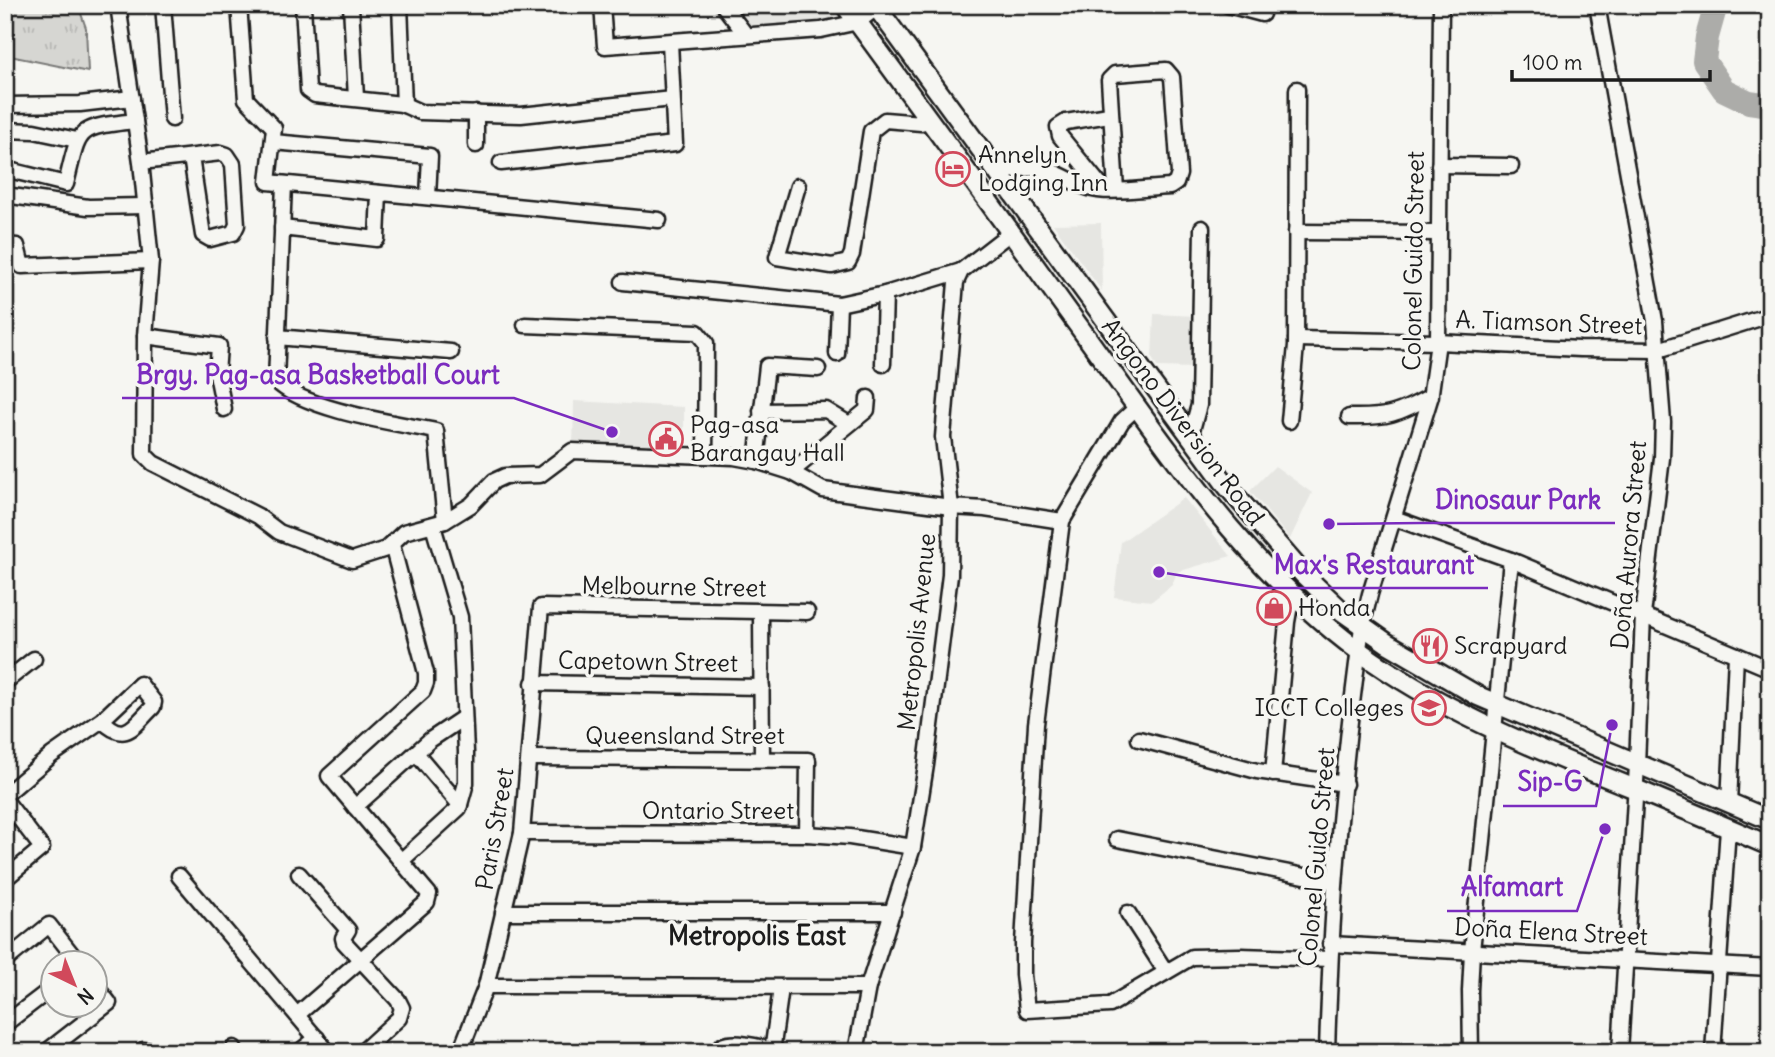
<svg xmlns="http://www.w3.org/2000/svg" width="1775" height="1057" font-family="Delius,sans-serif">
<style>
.built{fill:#e6e6e2}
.grass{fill:url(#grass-tufts);stroke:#797977;stroke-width:2}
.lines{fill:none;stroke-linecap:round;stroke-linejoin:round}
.river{stroke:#acaca9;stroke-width:24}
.minor-casing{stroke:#1c1c1c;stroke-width:19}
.major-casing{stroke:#1c1c1c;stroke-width:23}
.minor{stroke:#f6f6f2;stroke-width:14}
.major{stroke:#f6f6f2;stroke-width:18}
.labels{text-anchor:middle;stroke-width:7;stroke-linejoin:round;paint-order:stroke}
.poi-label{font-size:24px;fill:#1c1c1c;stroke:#f6f6f2;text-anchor:start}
.street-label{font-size:24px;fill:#1c1c1c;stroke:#f6f6f2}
.neighbourhood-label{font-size:26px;font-weight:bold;fill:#1c1c1c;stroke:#f6f6f2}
.leader{fill:none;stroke:#7b2cbf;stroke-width:2.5}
.callout-dot{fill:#7b2cbf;stroke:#f6f6f2;stroke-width:2.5}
.callout-label{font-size:26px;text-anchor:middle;font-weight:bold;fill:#7b2cbf;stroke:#f6f6f2;stroke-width:7;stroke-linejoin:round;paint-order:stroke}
</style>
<defs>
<pattern id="grass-tufts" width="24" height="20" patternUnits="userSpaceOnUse" patternTransform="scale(1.75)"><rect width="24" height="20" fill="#d6d6d2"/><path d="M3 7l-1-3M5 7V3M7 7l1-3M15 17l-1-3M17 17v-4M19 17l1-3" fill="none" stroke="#b7b7b4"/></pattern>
</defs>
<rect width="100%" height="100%" fill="#f6f6f2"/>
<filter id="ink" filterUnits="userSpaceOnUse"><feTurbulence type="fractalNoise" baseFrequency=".0143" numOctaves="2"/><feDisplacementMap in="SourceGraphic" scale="14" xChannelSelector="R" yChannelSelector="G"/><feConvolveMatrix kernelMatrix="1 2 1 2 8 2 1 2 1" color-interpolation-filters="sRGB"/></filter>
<g filter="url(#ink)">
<g class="built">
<path d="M733,5H826L836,20L748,29L732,6Z"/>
<path d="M1101,223L1102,291L1053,224Z"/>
<path d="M1154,314L1196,316L1195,368L1157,367L1152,358Z"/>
<path d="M574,401L684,407V450L573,447Z"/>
<path d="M1275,466L1312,493L1290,539L1250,491Z"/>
<path d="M1184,498L1231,556L1177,572L1172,585L1152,601L1114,597L1121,542Z"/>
</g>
<path class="grass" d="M5,5H78L86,28L88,72L5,55Z"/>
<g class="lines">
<path class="river" d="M1716,5L1707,37L1704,61L1724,90L1749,102L1770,105"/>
<g class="minor-casing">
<g id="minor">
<path d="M118,5L141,162L151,261L145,336L144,454L153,463L258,516L279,532L352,560L386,549L404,532L445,521L471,505L494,481L505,476L540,475L572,451L734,457L756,461L791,472L823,490L951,507L985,509L1062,521"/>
<path d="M163,5L172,119"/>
<path d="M239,5L246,99L274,128L268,182L659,220"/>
<path d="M303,5L308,90L315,95L402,104L420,112L521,115L672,99"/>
<path d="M351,5L356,98"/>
<path d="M400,5L404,105"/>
<path d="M602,5L605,46L821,30L858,22L880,5"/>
<path d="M723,5L746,35"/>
<path d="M1228,5L1262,14"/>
<path d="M1597,5L1655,321L1663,422L1662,458L1643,615L1637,765L1620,1052"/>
<path d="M5,105L80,104L132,98"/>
<path d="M5,130L34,131L77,140"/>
<path d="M273,142L430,156L428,197"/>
<path d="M476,145V113"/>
<path d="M141,162L221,153L227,155L233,164L237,225L233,233L210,239L203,235L191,157"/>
<path d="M501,163L675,144L670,42"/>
<path d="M1439,165L1511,166"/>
<path d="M5,169L66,184C80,127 75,128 135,121"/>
<path d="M997,173C1013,170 1031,166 1047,170C1065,175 1079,188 1098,190C1121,193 1147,188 1170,187L1176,183L1179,174L1172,77L1166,70L1115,74L1109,80L1116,190"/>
<path d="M284,184L276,381C304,410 395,423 436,431L445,521"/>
<path d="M798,186L777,257L832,266L848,262L852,254L871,131L885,120L921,123L929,120"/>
<path d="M1104,190L1060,136L1058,127L1066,122L1109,115"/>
<path d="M5,195L88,207L146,206"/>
<path d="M282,228L377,239L379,193"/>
<path d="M1296,232L1438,233"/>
<path d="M5,245L17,246L22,266L151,261"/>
<path d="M623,282L839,304L885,294L961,271"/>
<path d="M525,325L697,332L706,343L705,456"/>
<path d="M145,336L219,346L217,374L224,409"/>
<path d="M277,337L451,352"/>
<path d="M1296,339L1438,342L1580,349L1658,350L1770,315"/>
<path d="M837,354L839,304"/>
<path d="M883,364L885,294"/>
<path d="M1137,407L1122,421L1062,521L1036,724L1023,943V975L1027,1010L1110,1005L1192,957L1240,956L1330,959"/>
<path d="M761,411L826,410L849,424"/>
<path d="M1349,417C1387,418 1398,414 1431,396"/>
<path d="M1289,421L1296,345L1297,89"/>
<path d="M1190,437L1199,405L1202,228"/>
<path d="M756,461L767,366L818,369"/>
<path d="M791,472L867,410L868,398"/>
<path d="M1394,518L1511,560L1770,669"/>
<path d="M761,612L762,759"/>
<path d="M5,682L34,659"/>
<path d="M533,683L762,687"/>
<path d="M1139,739L1257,771L1345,784"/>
<path d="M416,753L460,805"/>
<path d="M530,758L808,760L807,834"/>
<path d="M1273,774L1287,622L1292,594"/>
<path d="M5,795L52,755L102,720L140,684L154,702L153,707C134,725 126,745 102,720"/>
<path d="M5,800L42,848L5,879"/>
<path d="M1729,803L1736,656"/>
<path d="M355,807L430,740L463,718"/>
<path d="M522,833L807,834L850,837L913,847"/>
<path d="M1117,839L1335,882"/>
<path d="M401,861L459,808L466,783V752L460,617L433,526"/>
<path d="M299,874L348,930L343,938L344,942L398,1000L402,1008L399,1018L362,1052"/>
<path d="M179,876L328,1052"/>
<path d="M503,912H893"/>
<path d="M1128,913L1166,972"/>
<path d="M1330,944L1770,968"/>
<path d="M5,961L49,925L78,962"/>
<path d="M486,986L868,987"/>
<path d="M297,1015L427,902L429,894L329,776L423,691L426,683V673L392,545"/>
<path d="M5,1024L52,988"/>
<path d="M234,1048L236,1052"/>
<path d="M46,1052L109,1003L94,984"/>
<path d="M141,1052L143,1050L157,1052"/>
<path d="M299,1052L317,1038"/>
<path d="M460,1052L486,986L522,833L541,607L807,612"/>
<path d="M715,1052C725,1036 756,1047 773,1050"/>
<path d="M772,1052L781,988"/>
<path d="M856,1052L868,987L913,847L926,765L950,575L951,507L943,437L956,282L961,271L1010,233"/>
<path d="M1327,1052C1331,910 1342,768 1362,627L1370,594L1430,399L1438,342L1441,5"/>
<path d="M1471,1052L1470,991L1472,951L1511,560"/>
<path d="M1713,1052L1728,828"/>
</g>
</g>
<g class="major-casing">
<g id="major">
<path d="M845,5C927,116 1007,227 1088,339C1171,454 1254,579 1373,661C1453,716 1543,752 1633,788C1679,807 1724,826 1770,846"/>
<path d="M875,5L1227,486L1304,575L1343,612L1387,643L1478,696L1770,820"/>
</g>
</g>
<use href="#minor" class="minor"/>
<use href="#major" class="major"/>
</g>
</g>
<defs>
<g id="hotel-ring" transform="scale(1.75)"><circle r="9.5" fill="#f6f6f2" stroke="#d1495b" stroke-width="1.5"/><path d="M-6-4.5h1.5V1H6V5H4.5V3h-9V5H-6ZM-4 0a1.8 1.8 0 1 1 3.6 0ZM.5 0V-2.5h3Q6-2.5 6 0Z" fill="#d1495b"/></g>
<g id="civic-ring" transform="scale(1.75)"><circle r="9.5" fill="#f6f6f2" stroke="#d1495b" stroke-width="1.5"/><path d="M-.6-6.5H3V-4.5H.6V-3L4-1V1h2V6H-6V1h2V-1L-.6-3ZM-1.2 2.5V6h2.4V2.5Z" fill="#d1495b"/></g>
<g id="shop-ring" transform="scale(1.75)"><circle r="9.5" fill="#f6f6f2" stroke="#d1495b" stroke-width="1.5"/><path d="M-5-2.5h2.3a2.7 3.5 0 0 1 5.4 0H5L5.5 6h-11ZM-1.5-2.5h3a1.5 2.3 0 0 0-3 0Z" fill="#d1495b"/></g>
<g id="restaurant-ring" transform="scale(1.75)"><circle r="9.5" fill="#f6f6f2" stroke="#d1495b" stroke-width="1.5"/><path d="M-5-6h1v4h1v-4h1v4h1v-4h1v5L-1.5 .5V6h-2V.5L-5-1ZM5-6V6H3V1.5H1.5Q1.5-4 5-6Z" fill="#d1495b"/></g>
<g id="university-ring" transform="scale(1.75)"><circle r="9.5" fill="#f6f6f2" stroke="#d1495b" stroke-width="1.5"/><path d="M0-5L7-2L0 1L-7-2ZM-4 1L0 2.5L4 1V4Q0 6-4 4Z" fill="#d1495b"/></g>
</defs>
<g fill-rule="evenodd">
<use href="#hotel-ring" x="953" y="169"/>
<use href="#civic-ring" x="666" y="439"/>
<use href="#shop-ring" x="1274" y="608"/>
<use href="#restaurant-ring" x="1430" y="646"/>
<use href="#university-ring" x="1429" y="708"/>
</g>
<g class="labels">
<g class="poi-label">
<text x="978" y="163">Annelyn<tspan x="978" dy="28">Lodging Inn</tspan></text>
<text x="690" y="433">Pag-asa<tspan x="690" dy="28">Barangay Hall</tspan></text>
<text x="1298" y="616">Honda</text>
<text x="1454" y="654">Scrapyard</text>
<text x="1404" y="716" text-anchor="end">ICCT Colleges</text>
</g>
<g class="street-label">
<text transform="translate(1414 261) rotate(-89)" y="8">Colonel Guido Street</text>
<text transform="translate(1549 323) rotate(2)" y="8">A. Tiamson Street</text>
<text transform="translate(1183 422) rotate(53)" y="8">Angono Diversion Road</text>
<text transform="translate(1629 545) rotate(-85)" y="8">Doña Aurora Street</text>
<text transform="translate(674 587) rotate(1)" y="8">Melbourne Street</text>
<text transform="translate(917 632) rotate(-84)" y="8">Metropolis Avenue</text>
<text transform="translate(648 662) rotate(1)" y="8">Capetown Street</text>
<text x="685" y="744">Queensland Street</text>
<text x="718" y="819">Ontario Street</text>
<text transform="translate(495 829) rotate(-80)" y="8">Paris Street</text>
<text transform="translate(1317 857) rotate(-85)" y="8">Colonel Guido Street</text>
<text transform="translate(1551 932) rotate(3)" y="8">Doña Elena Street</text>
</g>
<g class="neighbourhood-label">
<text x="757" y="945">Metropolis East</text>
</g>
</g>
<path class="leader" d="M612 432L514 398H122M1329 524L1421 523H1615M1159 572L1260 588H1488M1612 725L1596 806H1503M1605 829L1577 911H1447"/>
<g class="callout-dot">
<circle cx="612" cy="432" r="7"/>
<circle cx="1329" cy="524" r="7"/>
<circle cx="1159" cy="572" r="7"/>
<circle cx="1612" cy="725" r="7"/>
<circle cx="1605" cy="829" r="7"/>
</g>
<g class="callout-label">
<text x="318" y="384">Brgy. Pag-asa Basketball Court</text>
<text x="1518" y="509">Dinosaur Park</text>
<text x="1374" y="574">Max's Restaurant</text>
<text x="1550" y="791">Sip-G</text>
<text x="1512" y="896">Alfamart</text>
</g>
<rect width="1775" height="1057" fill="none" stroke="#f6f6f2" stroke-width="28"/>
<rect x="14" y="14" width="1747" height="1029" fill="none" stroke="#1c1c1c" stroke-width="2.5" filter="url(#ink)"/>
<g transform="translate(74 984) rotate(137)"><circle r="33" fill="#f6f6f2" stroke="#9f9f9c" stroke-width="2"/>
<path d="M0-5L12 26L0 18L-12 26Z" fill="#d1495b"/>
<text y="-10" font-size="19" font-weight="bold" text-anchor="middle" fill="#1c1c1c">N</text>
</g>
<path d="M1512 70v10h198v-10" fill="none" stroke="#1c1c1c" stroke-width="3.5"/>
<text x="1523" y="70" font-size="21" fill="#1c1c1c" stroke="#f6f6f2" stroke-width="5" paint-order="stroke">100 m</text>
</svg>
